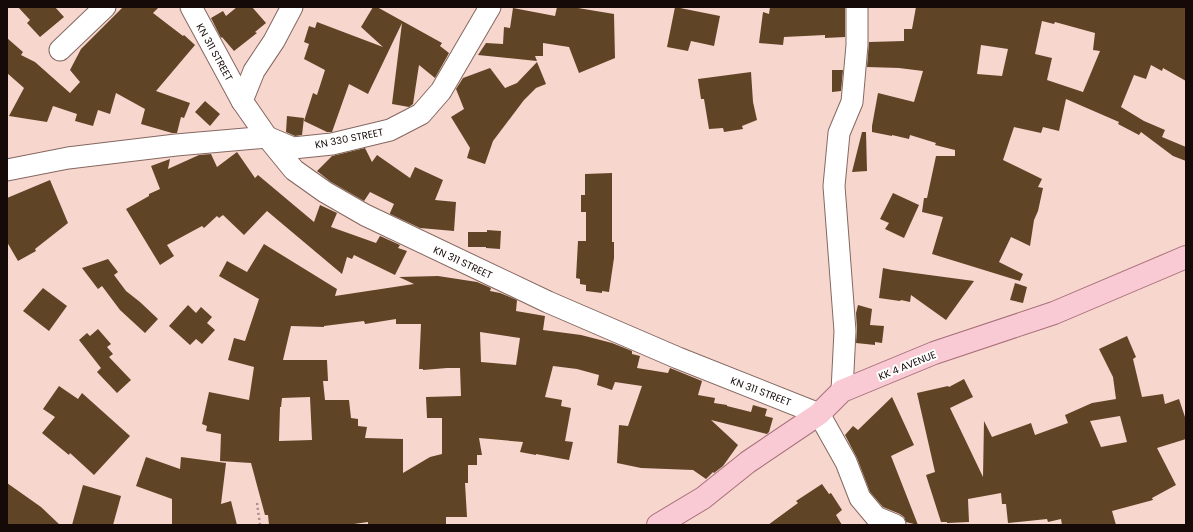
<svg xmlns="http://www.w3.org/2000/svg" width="1193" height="532" font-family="Poppins,sans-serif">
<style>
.building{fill:#604426;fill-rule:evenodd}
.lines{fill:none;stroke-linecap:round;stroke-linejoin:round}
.minor-casing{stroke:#846860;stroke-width:23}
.major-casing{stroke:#a76f7a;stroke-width:24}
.path{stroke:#a98f89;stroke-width:2.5;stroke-dasharray:2 3;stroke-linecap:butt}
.minor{stroke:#fff;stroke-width:21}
.major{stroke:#f9cad4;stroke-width:22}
.labels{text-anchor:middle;stroke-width:4;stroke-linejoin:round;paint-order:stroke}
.street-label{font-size:10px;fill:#150a08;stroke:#fff}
</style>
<rect width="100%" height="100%" fill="#f7d6ce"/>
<g class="building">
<path d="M18,7H55L64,17L40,37L27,23L30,20Z"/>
<path d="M123,7H159L153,13L183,36L184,35L195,45L156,91L190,103L184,118L181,117L177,133H172L141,124L145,109L116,93L110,114L98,110L93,126L75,121L77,114L53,106L47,122L9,116L24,88L7,73V38L23,52L21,55L35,62L70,93L80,82L70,70L81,49Z"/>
<path d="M237,7H252L266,23L255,32L257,33L234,51L222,37L221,38L211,18L223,11L226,16Z"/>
<path d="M373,7H377L442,43L440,46L449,53L435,78L419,65L413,104L409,107L392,104L402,23L368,94L349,84L332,132H327L304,121L313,93L317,95L325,70L304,59L309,44L304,42L309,26L315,28L317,22L383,47L361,27Z"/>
<path d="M557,7H572L614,14L615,58L579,73L569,47L543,43V56H535L537,61L478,55L486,43L503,44L504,27L510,28L513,8L555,16Z"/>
<path d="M675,7L720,16L714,46L691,41L688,51L667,47Z"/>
<path d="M770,7H845V37L825,38V35L784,37L783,45L759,43L763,12L769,14Z"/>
<path d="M916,7H1186V81L1163,68L1162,71L1151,65L1146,79L1134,75L1121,107L1144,121L1165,130L1162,137L1186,147V161L1173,156L1141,132L1139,135L1118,124L1119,122L1066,99L1059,131L1043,127L1041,133L1014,127L1003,160L1042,179L1038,187L1043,188L1038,211L1034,220L1030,246L1011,237L999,262L1023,274L1020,281L932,254L943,217L922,212L924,198H927L936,156H955V150L935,145L936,143L910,135L909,139L892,135V136L872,132V126L878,93L914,102L923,71L899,68L867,67L869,42L904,41V29H912ZM1042,21L1054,24L1055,22L1095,33L1093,50L1100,51L1083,92L1047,80L1052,58L1035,54ZM981,45L1008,49L1002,76L977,74Z"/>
<path d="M537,62L546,84L536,88L524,100L493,141L485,164L467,158L470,148L451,117L464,109L456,89L463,78L490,68L505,88L517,83Z"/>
<path d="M832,70H843L841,91L832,92Z"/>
<path d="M751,72L753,102L757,120L742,126L743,129L724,132L723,128L709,129L704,99H701L698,79Z"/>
<path d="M205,101L220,114L210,126L195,112Z"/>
<path d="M287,116L304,118L302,135L295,136L286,132Z"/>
<path d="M862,132H866L867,171L852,172Z"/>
<path d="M365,148L372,162L377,155L410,178L415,167L443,180L435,200L456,202L454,231L420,228L390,214V213L394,204L370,192L364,201L331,182L317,171L332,156Z"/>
<path d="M237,152L255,178L258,175L314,222L320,205L337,213L331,227L376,243L380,236L400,245L398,248L407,251L395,275L354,255L352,259L347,257L342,274L267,211L244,235L223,215L219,218L217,216L204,228L202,226L167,245L174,256L160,265L126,209L149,196V194L160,189L151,166L170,159L168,169L199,155L211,154L217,167Z"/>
<path d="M612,173V242H614V258L609,292L602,291V293L586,291V285L580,284V279L576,278L578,241H586V212H581V195H585V174Z"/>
<path d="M50,180L68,223L35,249L36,251L18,261L7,242V198Z"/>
<path d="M893,193L919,205L904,238L885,229L889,223L880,219Z"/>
<path d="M487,230L501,231L500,249L486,248V247H468V232H487Z"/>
<path d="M264,244L337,289L335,296L414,284L399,277L438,276L477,282L491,288L490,291L500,293L517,300L516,311L545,316L543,330L581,335L612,343L632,351V354L640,356L637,368L668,373L670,368L702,381L698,395L715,398L714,403L727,405V406L751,412L753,405L767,409L765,416L773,418L769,432L767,434L711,420L738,445L723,466L714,473L713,472L706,479L693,470L641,468L617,463L619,425L628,426L642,386L615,382L612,390L597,385L599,375L577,369L553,366L545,397L562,400L561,406L571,408L565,441L573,442L569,460L536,454V455L520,452L523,442L479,438L482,455H477V465H468V483H465L467,517H446V525H368V522L347,525H269L268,515H265L251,463L220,461L221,434L206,431L207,426L202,424L209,392L249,400L254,367L228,360L234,338L245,341L259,299L219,276L227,261L247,272ZM396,319V324H421L419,369H423V370L447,368H460L461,396L426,397L427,418H442V454L430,457L403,473V439L365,438L367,427L358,426V419L351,418L349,400H325L323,381H328L327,360H283L291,326L324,327V326L364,321L365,324ZM480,332L520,338L516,365L481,362ZM310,397L312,440L279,441L280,407H281L282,398Z"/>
<path d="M108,259L118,272L114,275L126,291L140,302L158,319L145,333L120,310L102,286L98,289L82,268Z"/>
<path d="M883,268L892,270L974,281L946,320L911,295L910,302L901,300L900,301L879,298Z"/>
<path d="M1015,283L1027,287L1023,303L1010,300Z"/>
<path d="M43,288L67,306L49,331L23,311Z"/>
<path d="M188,305L196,313L201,307L212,317L207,323L215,330L202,344L196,339L190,345L169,326Z"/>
<path d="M858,305L872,309L870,325L884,326L882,343L875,342V345L856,343L857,330L856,313Z"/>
<path d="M98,329L111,344L107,347L113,354L109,357L131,380L117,393L97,372L101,368L79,340L87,333L90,336Z"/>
<path d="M1127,336L1136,357L1133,359L1142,397L1163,394L1165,404L1179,399L1186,420V439L1157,448L1176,485L1152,498L1153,500L1112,511L1116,525H1062L1061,519L1048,522L1047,519L1008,523L1006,504H1002L1001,493L968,499L969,522L947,523V522H941L926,475L935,472L917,393L948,386L949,387L964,379L973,397L950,408L983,477L984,421L992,437L1031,423L1035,435L1068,423L1065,415L1092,403L1116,399L1113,377L1099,349ZM1120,416L1127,442L1101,447L1090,421Z"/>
<path d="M59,386L78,399L82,393L130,436L94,475L70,453L69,455L42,433L55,417L43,409Z"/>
<path d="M892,397L914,445L891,456L918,525L906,522L904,517L900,514L883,507L870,492L857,458L845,435L853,426L858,430Z"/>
<path d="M146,457L180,469L181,457L226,463L221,504L231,501L237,525H172V499L136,486Z"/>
<path d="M7,483L41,507L60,525H7Z"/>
<path d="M822,484L829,494L831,493L842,510L836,515L842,525H768L798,503L796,501Z"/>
<path d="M83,485L121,496L113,525H72Z"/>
</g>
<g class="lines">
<g class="minor-casing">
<g id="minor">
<path d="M191,7L242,101L267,137L294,170L325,192L365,215L548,302L678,358L819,414L846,462L860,498L876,517L895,525"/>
<path d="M60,50L105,7"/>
<path d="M242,101L254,71L274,41L292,7"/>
<path d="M7,170L68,158L176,145L267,137L293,148L332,144L390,130L421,114L441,91L490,7"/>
<path d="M842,391L845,331L834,186L839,133L852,102L857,45V7"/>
</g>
</g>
<g class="major-casing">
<path id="major" d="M658,525L703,498L748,462L819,414L842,391L934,353L1054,313L1186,257"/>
</g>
<path class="path" d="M257,503L260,525"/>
<use href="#minor" class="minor"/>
<use href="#major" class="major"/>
</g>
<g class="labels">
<g class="street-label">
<text transform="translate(215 52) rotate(61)" y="4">KN 311 STREET</text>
<text transform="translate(349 138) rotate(-11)" y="4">KN 330 STREET</text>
<text transform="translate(463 262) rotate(25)" y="4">KN 311 STREET</text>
<text transform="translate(907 365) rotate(-22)" y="4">KK 4 AVENUE</text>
<text transform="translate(761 391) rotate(21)" y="4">KN 311 STREET</text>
</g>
</g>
<rect width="1193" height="532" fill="none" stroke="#150a08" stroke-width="16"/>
</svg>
